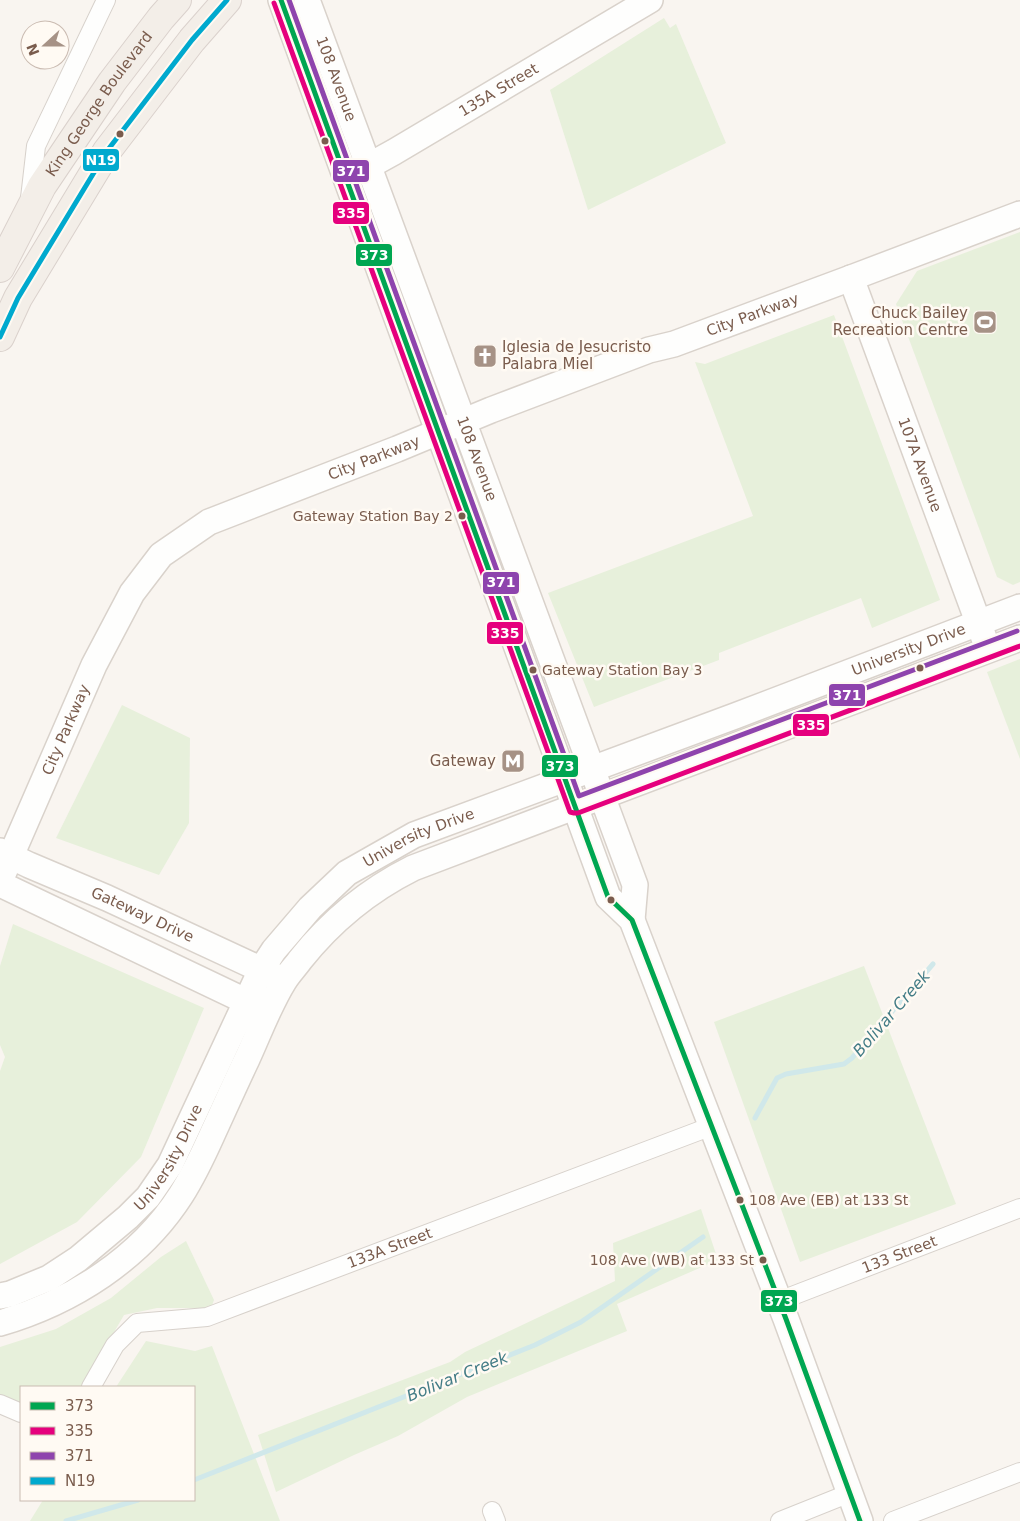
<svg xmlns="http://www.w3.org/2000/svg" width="1020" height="1521" font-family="'DejaVu Sans',sans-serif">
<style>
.green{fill:#e7f0db}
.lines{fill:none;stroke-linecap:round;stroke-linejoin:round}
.stream{stroke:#d0e8ea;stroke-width:5}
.street-casing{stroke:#d7d1cb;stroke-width:20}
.secondary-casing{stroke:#d9d2cb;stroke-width:28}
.primary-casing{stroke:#dad1cc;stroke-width:30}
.street{stroke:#fefefd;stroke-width:18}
.secondary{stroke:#fefefd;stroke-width:25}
.primary{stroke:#f3eee8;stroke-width:28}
.bus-1-casing{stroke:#fffaf3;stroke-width:9}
.bus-2-casing{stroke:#fffaf3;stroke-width:9}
.bus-3-casing{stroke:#fffaf3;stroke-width:9}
.bus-4-casing{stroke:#fffaf3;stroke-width:9}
.bus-1{stroke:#00a651;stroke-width:5}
.bus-2{stroke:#e5007d;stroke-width:5}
.bus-3{stroke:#8e44ad;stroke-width:5}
.bus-4{stroke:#00a9ce;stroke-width:5}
.bus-dot{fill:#7a5c4d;stroke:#fffaf3;stroke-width:2}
.labels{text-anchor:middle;stroke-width:5;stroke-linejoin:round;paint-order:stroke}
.bus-label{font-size:14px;fill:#7a5c4d;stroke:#fffaf3;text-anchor:end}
.street-label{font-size:15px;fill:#7a5c4d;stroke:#fffaf3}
.poi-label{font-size:15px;fill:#7a5c4d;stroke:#fffaf3;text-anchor:end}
.water-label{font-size:16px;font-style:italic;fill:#437c86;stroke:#fffaf3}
.line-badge{stroke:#fffaf3;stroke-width:2}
.badge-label{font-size:14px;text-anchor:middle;font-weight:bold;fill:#fff}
</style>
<rect width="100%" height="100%" fill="#f9f5f0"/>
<g class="green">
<path d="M664,18L670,28L676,24L726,143L588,210L550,90Z"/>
<path d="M1020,232V582L1013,585L997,577L896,304L917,271Z"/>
<path d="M834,315L940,600L872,628L861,598L719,653V660L594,707L548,593L753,516L695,362L705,364Z"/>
<path d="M1020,659V759L987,672Z"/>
<path d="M122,705L190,738L189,823L159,875L56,838Z"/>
<path d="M13,924L204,1008L141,1157L77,1222L0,1264V1071L5,1057L0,1045V966Z"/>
<path d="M864,966L956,1204L800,1262L714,1022Z"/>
<path d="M701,1209L718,1260L617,1304L627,1331L467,1397L398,1436L354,1455L276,1492L258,1435L450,1362L465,1352L615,1281L613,1243Z"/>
<path d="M186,1241L214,1300L211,1308H157L124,1315L92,1370L81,1387H21V1405L0,1396V1347L56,1329L111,1298L161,1257Z"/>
<path d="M146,1341L195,1351L212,1346L280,1521H30L43,1500H194V1387H116Z"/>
</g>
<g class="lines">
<g class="stream">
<path d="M755,1118L777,1078L786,1074L844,1064L852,1058L933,964"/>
<path d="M194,1480L535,1345L581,1322L703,1237"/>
<path d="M66,1521L138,1500"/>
</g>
<g class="street-casing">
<g id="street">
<path d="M30,198L36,146L106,0"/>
<path id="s1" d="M779,1301L1020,1208"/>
<path id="s2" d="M91,1387L115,1345L137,1323L207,1317L712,1126"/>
<path d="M0,1404L21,1413"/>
<path d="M492,1511L496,1521"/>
<path d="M780,1521L850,1493"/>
<path d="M893,1521L1020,1472"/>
</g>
</g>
<g class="secondary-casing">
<g id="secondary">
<path d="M281,0L608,897L632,920L786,1319L860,1521"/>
<path id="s3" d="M307,0L635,885L632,920"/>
<path id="s4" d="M356,173L394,152L650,0"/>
<path id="s5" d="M851,278L984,638"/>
<path id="s6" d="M0,851L29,865L107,898L275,976"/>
<path id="s7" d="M0,881L94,665L132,593L161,555L209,522L397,449L491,410L649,350L674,344L851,278L1020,214"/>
<path d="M0,884L260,1008"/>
<path id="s8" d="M0,1296L10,1294L49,1278L78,1259L128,1217L148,1197L170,1165L261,970L274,950L310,908L347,873L414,835L735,716L1020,607"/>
<path d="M0,1323C72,1302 140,1259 181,1195C193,1176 203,1155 212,1135C224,1109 235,1084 247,1059C259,1033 269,1005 284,981C289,973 295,967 300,960C331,921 369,890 413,868L1020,638"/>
</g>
</g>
<g class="primary-casing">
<g id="primary">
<path id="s9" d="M0,268L42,186L112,82L161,18L177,0"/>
<path d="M0,337L18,298L107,151L192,40L227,0"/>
</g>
</g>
<use href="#street" class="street"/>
<use href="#secondary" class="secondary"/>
<use href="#primary" class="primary"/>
<g class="bus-1-casing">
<path id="bus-1" d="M281,0L608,897L632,920L786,1319L860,1521"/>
</g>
<g class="bus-2-casing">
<path id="bus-2" d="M274,3L570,812L574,813H578L1020,646"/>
</g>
<g class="bus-3-casing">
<path id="bus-3" d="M289,0L579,796L1017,631"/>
</g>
<g class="bus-4-casing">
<path id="bus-4" d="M0,337L18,298L107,151L192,40L227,0"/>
</g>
<use href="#bus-1" class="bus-1"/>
<use href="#bus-2" class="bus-2"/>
<use href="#bus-3" class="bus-3"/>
<use href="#bus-4" class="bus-4"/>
</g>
<defs>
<g id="stadium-square" transform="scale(1.25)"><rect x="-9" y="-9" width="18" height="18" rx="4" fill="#a69286" stroke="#fffaf3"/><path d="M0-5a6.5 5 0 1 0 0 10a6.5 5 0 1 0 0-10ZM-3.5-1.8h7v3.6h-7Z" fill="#fff"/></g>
<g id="church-square" transform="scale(1.25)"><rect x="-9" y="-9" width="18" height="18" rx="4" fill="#a69286" stroke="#fffaf3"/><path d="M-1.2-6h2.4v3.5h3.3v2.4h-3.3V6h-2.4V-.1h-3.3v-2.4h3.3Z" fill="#fff"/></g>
<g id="metro-square" transform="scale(1.25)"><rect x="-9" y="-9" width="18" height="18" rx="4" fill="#a69286" stroke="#fffaf3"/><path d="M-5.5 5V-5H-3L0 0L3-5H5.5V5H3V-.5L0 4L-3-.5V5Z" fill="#fff"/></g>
</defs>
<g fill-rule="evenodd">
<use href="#stadium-square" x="985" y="322"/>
<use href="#church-square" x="485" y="356"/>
<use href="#metro-square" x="513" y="761"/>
</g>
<g class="bus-dot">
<circle cx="120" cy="134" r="4.5"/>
<circle cx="325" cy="141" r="4.5"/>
<circle cx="462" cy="516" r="4.5"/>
<circle cx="920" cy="668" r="4.5"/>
<circle cx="533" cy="670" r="4.5"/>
<circle cx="611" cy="900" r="4.5"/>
<circle cx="740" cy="1200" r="4.5"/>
<circle cx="763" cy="1260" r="4.5"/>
</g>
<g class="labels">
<g class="bus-label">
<text x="453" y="521">Gateway Station Bay 2</text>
<text x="542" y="675" text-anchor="start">Gateway Station Bay 3</text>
<text x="749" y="1205" text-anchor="start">108 Ave (EB) at 133 St</text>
<text x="754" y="1265">108 Ave (WB) at 133 St</text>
</g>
<g class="street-label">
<text dy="5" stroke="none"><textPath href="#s3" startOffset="84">108 Avenue</textPath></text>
<text dy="5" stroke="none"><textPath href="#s4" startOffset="165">135A Street</textPath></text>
<text dy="5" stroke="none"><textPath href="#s9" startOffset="192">King George Boulevard</textPath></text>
<text dy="5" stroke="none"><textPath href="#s7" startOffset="1005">City Parkway</textPath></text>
<text dy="5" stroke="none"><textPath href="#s7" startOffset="600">City Parkway</textPath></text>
<text dy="5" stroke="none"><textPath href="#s3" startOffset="489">108 Avenue</textPath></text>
<text dy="5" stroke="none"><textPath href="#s5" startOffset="199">107A Avenue</textPath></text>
<text dy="5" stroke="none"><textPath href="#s8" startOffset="1170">University Drive</textPath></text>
<text dy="5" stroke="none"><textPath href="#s7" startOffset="165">City Parkway</textPath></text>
<text dy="5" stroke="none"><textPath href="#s8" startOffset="645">University Drive</textPath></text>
<text dy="5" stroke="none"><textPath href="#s6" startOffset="156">Gateway Drive</textPath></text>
<text dy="5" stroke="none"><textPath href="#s8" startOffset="225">University Drive</textPath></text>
<text dy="5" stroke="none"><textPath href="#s2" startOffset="345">133A Street</textPath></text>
<text dy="5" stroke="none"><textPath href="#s1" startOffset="129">133 Street</textPath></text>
</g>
<g class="poi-label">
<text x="968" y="318">Chuck Bailey<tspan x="968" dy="17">Recreation Centre</tspan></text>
<text x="502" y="352" text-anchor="start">Iglesia de Jesucristo<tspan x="502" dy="17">Palabra Miel</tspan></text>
<text x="496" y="766">Gateway</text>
</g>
<g class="water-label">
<text transform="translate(891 1013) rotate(-49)" y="6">Bolivar Creek</text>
<text transform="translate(457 1376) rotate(-22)" y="6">Bolivar Creek</text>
</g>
</g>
<g class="line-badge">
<rect x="82" y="148" width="38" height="24" rx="5" fill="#00a9ce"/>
<rect x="332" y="159" width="38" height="24" rx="5" fill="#8e44ad"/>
<rect x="332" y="201" width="38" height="24" rx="5" fill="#e5007d"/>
<rect x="355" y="243" width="38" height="24" rx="5" fill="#00a651"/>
<rect x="482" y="571" width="38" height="24" rx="5" fill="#8e44ad"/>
<rect x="486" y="621" width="38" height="24" rx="5" fill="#e5007d"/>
<rect x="828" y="683" width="38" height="24" rx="5" fill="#8e44ad"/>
<rect x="792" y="713" width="38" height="24" rx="5" fill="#e5007d"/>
<rect x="541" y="754" width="38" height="24" rx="5" fill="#00a651"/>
<rect x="760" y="1289" width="38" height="24" rx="5" fill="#00a651"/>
</g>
<g class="badge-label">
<text x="101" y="165">N19</text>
<text x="351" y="176">371</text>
<text x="351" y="218">335</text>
<text x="374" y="260">373</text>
<text x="501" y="587">371</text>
<text x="505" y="638">335</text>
<text x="847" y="700">371</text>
<text x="811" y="730">335</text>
<text x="560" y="771">373</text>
<text x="779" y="1306">373</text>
</g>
<rect x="20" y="1386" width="175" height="115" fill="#fffaf3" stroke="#cabbb1"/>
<rect x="30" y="1402" width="25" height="8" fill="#00a651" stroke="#cabbb1"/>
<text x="65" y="1411" font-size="15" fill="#7a5c4d">373</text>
<rect x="30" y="1427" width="25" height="8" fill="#e5007d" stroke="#cabbb1"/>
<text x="65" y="1436" font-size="15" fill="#7a5c4d">335</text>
<rect x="30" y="1452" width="25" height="8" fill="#8e44ad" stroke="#cabbb1"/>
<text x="65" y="1461" font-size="15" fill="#7a5c4d">371</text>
<rect x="30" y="1477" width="25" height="8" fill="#00a9ce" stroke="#cabbb1"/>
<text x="65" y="1486" font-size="15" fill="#7a5c4d">N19</text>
<g transform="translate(45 45) rotate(249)"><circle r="24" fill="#fffaf3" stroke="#cabbb1"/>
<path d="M0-4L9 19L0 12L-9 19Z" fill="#a69286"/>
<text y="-8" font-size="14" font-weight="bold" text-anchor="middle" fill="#7a5c4d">N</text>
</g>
</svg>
